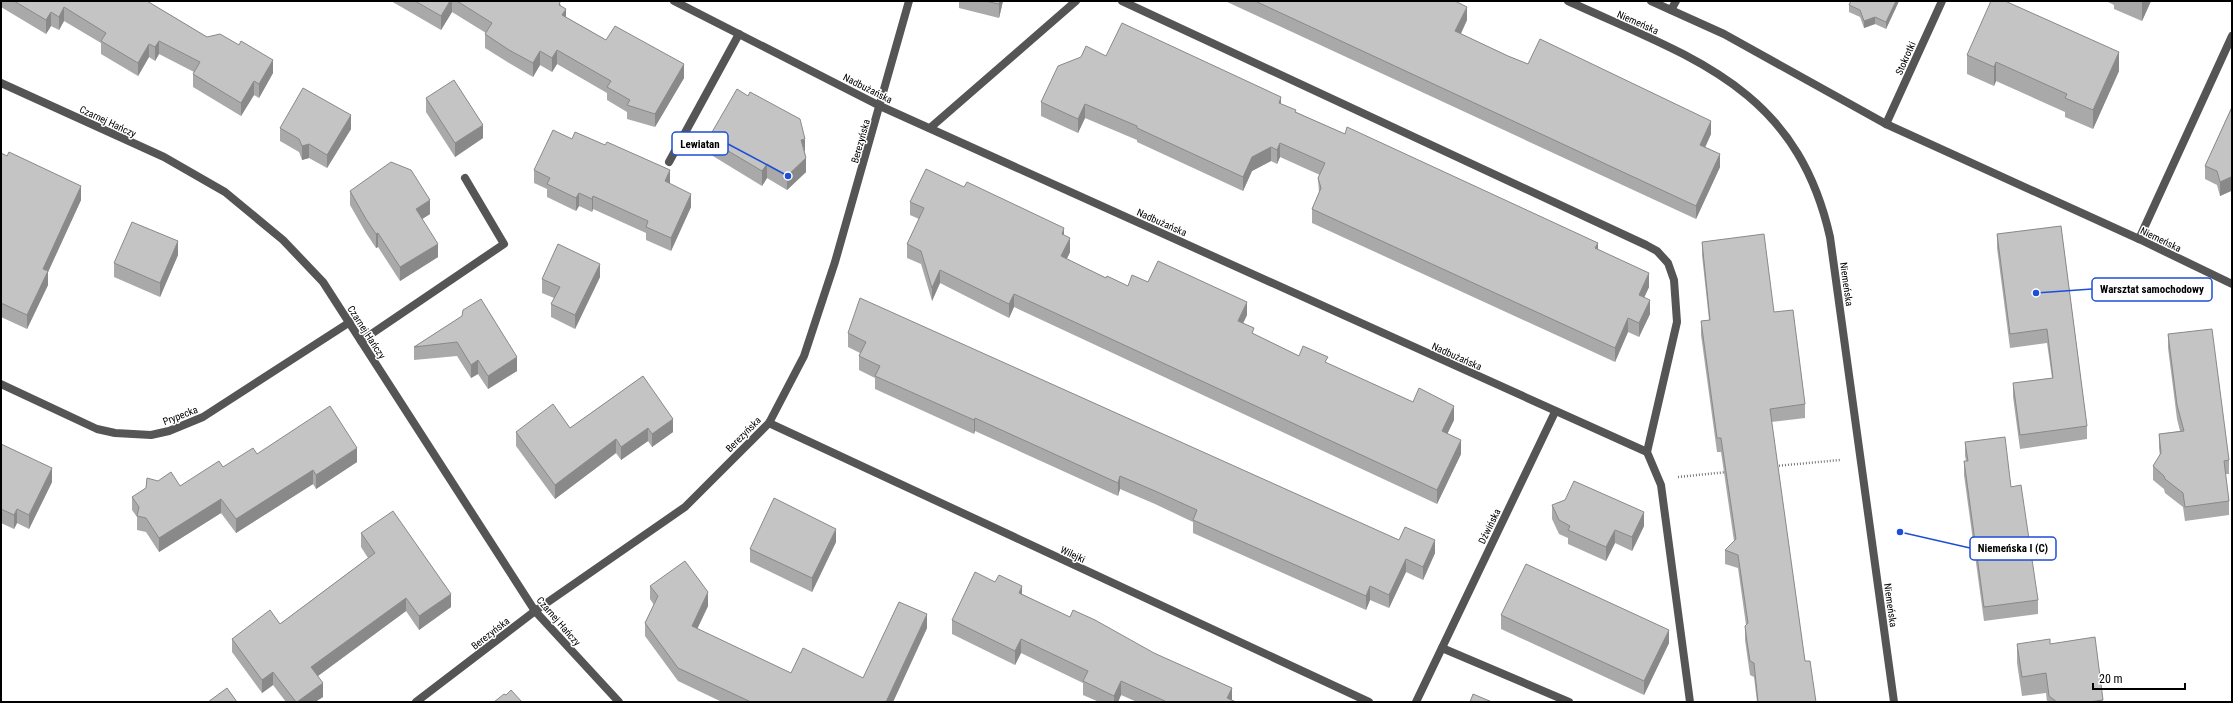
<svg xmlns="http://www.w3.org/2000/svg" width="2233" height="703" font-family="'Roboto Condensed',sans-serif">
<style>
.lines{fill:none;stroke-linecap:round;stroke-linejoin:round}
.path{stroke:#777;stroke-width:2.5;stroke-dasharray:1 2;stroke-linecap:butt}
.service{stroke:#555;stroke-width:8}
.minor{stroke:#555;stroke-width:8}
.wall{fill:#a9a9a9}
.shaded-wall{fill:#898989}
.building{fill:#c4c4c4;stroke:#898989}
.labels{text-anchor:middle;stroke-width:3;stroke-linejoin:round;paint-order:stroke}
.street-label{font-size:10px;fill:#000;stroke:#fff}
.leader{fill:none;stroke:#1d4ed8;stroke-width:1.5}
.callout-dot{fill:#1d4ed8;stroke:#fff;stroke-width:1.5}
.callout{fill:#fff;stroke:#1d4ed8;stroke-width:1.5}
.callout-label{font-size:11px;text-anchor:middle;font-weight:bold;fill:#000}
</style>
<rect width="100%" height="100%" fill="#fff"/>
<g class="lines">
<g class="path">
<path d="M1776,466L1840,460"/>
<path d="M1678,477L1727,472"/>
</g>
<g class="service">
<path d="M1122,1L1646,245L1657,251L1668,263L1674,280L1677,322L1647,452L1661,485L1690,702"/>
<path d="M1671,10L1676,1"/>
<path d="M930,128L1076,1"/>
<path d="M669,162L739,34"/>
<path d="M2139,239L2232,36"/>
<path d="M361,341L504,244L465,178"/>
</g>
<g class="minor">
<path d="M674,1L880,106L1647,452"/>
<path d="M1568,1C1692,58 1796,87 1830,237L1894,702"/>
<path d="M1651,1L1724,34L1886,124L2139,239L2232,284"/>
<path d="M1,83L164,157L225,192L283,240L323,282L535,611L619,702"/>
<path d="M1886,124L1942,1"/>
<path d="M1,384L97,429L115,433L151,435L169,431L203,417L350,322"/>
<path d="M769,423L1369,702"/>
<path d="M1442,648L1569,702"/>
<path d="M416,702L535,611L685,507L769,423L804,356L835,262L909,1"/>
<path d="M1416,702L1555,412"/>
</g>
</g>
<g class="wall">
<path d="M1,1H147L207,37L273,73L259,98L254,95L241,116L193,87V74L194,72L159,54L155,61L149,57L138,76L101,54V43L64,21L59,30L51,26L46,34L1,7Z"/>
<path d="M391,1H559L566,17L606,40L684,78L655,127L627,119V112L607,100V93L557,64L552,72L540,65L533,77L509,63L485,48V34L486,33L452,12L441,30Z"/>
<path d="M959,1H1003L999,18L959,8Z"/>
<path d="M1225,1H1455L1467,20L1461,34L1508,56L1528,64L1711,134L1705,147L1720,167L1696,219Z"/>
<path d="M1851,1H1899L1886,29L1875,24L1864,28L1860,17L1849,12V5Z"/>
<path d="M2106,1H2151L2142,21L2114,9V5Z"/>
<path d="M1967,55L2119,71L2093,129L2065,117V112L1996,81L1994,86L1967,74Z"/>
<path d="M1106,56L1281,104L1296,112L1598,249L1649,287L1644,297L1650,314L1639,337L1628,332L1615,362L1312,223V209L1319,193L1318,178L1320,175L1280,157L1277,164L1271,161L1252,171L1243,191L1137,142V140L1085,118L1078,133L1041,116V102Z"/>
<path d="M426,98L483,138L455,157L426,112Z"/>
<path d="M2232,107V192L2231,191L2220,196L2217,185L2205,179V166Z"/>
<path d="M280,128L351,129L327,168L309,158L302,160L299,152L280,141Z"/>
<path d="M708,139L805,152L806,172L787,190L767,178L762,186L708,153Z"/>
<path d="M1,153L81,200L48,272V285L27,329L1,317Z"/>
<path d="M534,170L670,183V184L691,207L671,251L646,240V233L593,209L592,212L579,206L576,211L547,197V189L534,183Z"/>
<path d="M350,191L430,214L422,219L438,257L400,281L378,247L376,248L366,233L350,205Z"/>
<path d="M910,202L1064,235L1070,252L1067,259L1106,278L1128,286L1148,282L1247,315L1243,323L1254,334L1299,356L1328,364L1413,402L1454,420L1447,434L1461,454L1437,504L1014,307L1009,318L940,283L932,301L921,264L907,258V244L919,219L910,215Z"/>
<path d="M2061,226L2087,426V439L2020,449L2013,397V383L2052,378L2047,343L2010,348L1997,248V234Z"/>
<path d="M1702,242L1774,312L1805,404V418L1771,422L1805,661L1816,702H1757L1754,677L1750,675L1745,640V626L1746,625L1738,568L1725,564V550L1734,541L1721,452H1717L1701,335V321L1709,320L1702,255Z"/>
<path d="M178,255L160,297L114,277V263Z"/>
<path d="M600,277L575,329L551,317V304L554,298L542,293V279Z"/>
<path d="M462,316L517,371L488,389L478,374L471,378L457,356L414,360V347Z"/>
<path d="M848,333L1399,540L1435,553L1423,580L1406,572L1389,608L1370,600L1366,610L1193,533V522L1155,504L1120,489L1118,496L975,431L974,434L875,389V378L859,370V356L860,353L848,347Z"/>
<path d="M2168,334L2229,460V474H2225L2229,501V515L2185,521L2183,507L2165,493L2164,489L2153,480V466L2160,456L2159,448V434L2180,431L2177,419L2168,348Z"/>
<path d="M643,376L673,432L652,447L648,441L621,460L616,453L555,499L516,446V432L570,428Z"/>
<path d="M1965,442L2011,487L2038,600V614L1984,621L1964,475V461H1966L1965,456Z"/>
<path d="M1,444L52,482L29,529L17,523L14,529L1,523Z"/>
<path d="M257,454L357,462L316,489L313,484L236,533L221,513L159,552L146,532L137,530V517L132,510V497L180,486L223,467Z"/>
<path d="M1552,505L1644,526L1632,551L1615,543L1606,561L1568,544V538L1559,534L1552,519Z"/>
<path d="M361,533L451,607L419,630L406,611L318,676L323,697L315,702H286L273,685L262,693L232,652V639L280,624L368,558L361,547Z"/>
<path d="M836,542L812,592L750,562V549Z"/>
<path d="M995,582L1022,594L1236,702H1137L1121,695L1118,702H1099L1083,695V683L1021,653L1015,665L952,634V620Z"/>
<path d="M650,586L708,606L697,629L791,673L863,678L927,628L893,702H722L678,681L645,636V623L654,605L650,599Z"/>
<path d="M1501,615L1669,643L1644,695L1501,629Z"/>
<path d="M2017,644H2050L2103,700V702H2047L2046,693L2022,696L2017,663Z"/>
</g>
<g class="shaded-wall">
<path d="M450,1H452V12L441,30V16Z"/>
<path d="M1000,1H1003L999,18V4Z"/>
<path d="M1896,1H1899L1886,29V22Z"/>
<path d="M2142,1H2151L2142,21Z"/>
<path d="M64,7V21L59,30V17Z"/>
<path d="M1467,7V20L1455,45V31Z"/>
<path d="M566,9V22L562,15Z"/>
<path d="M51,12V26L46,34V20Z"/>
<path d="M1875,17V24L1864,28V21Z"/>
<path d="M159,41V54L155,61V47Z"/>
<path d="M149,44V57L138,76V63Z"/>
<path d="M557,50V64L552,72V58Z"/>
<path d="M540,51V65L533,77V63Z"/>
<path d="M2119,52V71L2093,129V110Z"/>
<path d="M273,60V73L259,98V84Z"/>
<path d="M1996,62V81L1994,86V67Z"/>
<path d="M684,64V78L655,127V114Z"/>
<path d="M254,81V95L241,116V103Z"/>
<path d="M1281,97V110L1279,103Z"/>
<path d="M1085,104V118L1078,133V119Z"/>
<path d="M351,115V129L327,168V155Z"/>
<path d="M1711,121V134L1700,159V145Z"/>
<path d="M483,125V138L455,157V143Z"/>
<path d="M805,139V153L801,140Z"/>
<path d="M1280,143V157L1277,164V150Z"/>
<path d="M309,144V158L302,160V146Z"/>
<path d="M1271,147V161L1252,171L1243,191V177L1252,157Z"/>
<path d="M1720,154V167L1696,219V206Z"/>
<path d="M806,158V172L787,190V176Z"/>
<path d="M767,164V178L762,186V171Z"/>
<path d="M670,170V183L665,194V181Z"/>
<path d="M2231,177V191L2220,196V182Z"/>
<path d="M81,186V200L48,272V285L27,329V315L43,269Z"/>
<path d="M579,193V206L576,211V198Z"/>
<path d="M691,194V207L671,251V238Z"/>
<path d="M593,196V209L592,212V199Z"/>
<path d="M430,200V214L416,223V209Z"/>
<path d="M1064,228V242L1062,234Z"/>
<path d="M378,233V247L376,248V234Z"/>
<path d="M1070,238V252L1061,270V256Z"/>
<path d="M178,241V255L160,297V283Z"/>
<path d="M1598,243V257L1595,248Z"/>
<path d="M438,244V257L400,281V267Z"/>
<path d="M600,264V277L575,329V315Z"/>
<path d="M940,270V283L932,301V288Z"/>
<path d="M1649,273V287L1639,309V295Z"/>
<path d="M1014,294V307L1009,318V304Z"/>
<path d="M1650,300V314L1639,337V323Z"/>
<path d="M1247,302V315L1238,334V321Z"/>
<path d="M1628,318V332L1615,362V348Z"/>
<path d="M517,357V371L488,389V376Z"/>
<path d="M478,360V374L471,378V365Z"/>
<path d="M1454,406V420L1442,445V431Z"/>
<path d="M975,418V431L974,434V420Z"/>
<path d="M673,419V432L652,447V434Z"/>
<path d="M648,428V441L621,460V447Z"/>
<path d="M616,439V453L555,499V485Z"/>
<path d="M1461,440V454L1437,504V490Z"/>
<path d="M357,448V462L316,489V475Z"/>
<path d="M52,468V482L29,529V515Z"/>
<path d="M313,470V484L236,533V519Z"/>
<path d="M1120,476V489L1118,496V483Z"/>
<path d="M221,499V513L159,552V538Z"/>
<path d="M17,509V523L14,529V515Z"/>
<path d="M1644,512V526L1632,551V537Z"/>
<path d="M836,529V542L812,592V578Z"/>
<path d="M1615,530V543L1606,561V547Z"/>
<path d="M1435,540V553L1423,580V567Z"/>
<path d="M1406,559V572L1389,608V595Z"/>
<path d="M1022,586V600L1019,593Z"/>
<path d="M1370,586V600L1366,610V596Z"/>
<path d="M708,592V606L692,640V626Z"/>
<path d="M451,594V607L419,630V616Z"/>
<path d="M406,598V611L311,681V667Z"/>
<path d="M927,614V628L893,702H886Z"/>
<path d="M1669,630V643L1644,695V681Z"/>
<path d="M1021,639V653L1015,665V651Z"/>
<path d="M273,672V685L262,693V680Z"/>
<path d="M1121,681V695L1118,702H1114V696Z"/>
<path d="M323,683V697L315,702H297Z"/>
<path d="M1232,688V702L1227,698Z"/>
</g>
<g class="building">
<path d="M14,1H147L207,37L220,34L239,45L241,41L273,60L259,84L254,81L241,103L193,74L200,62L159,41L155,47L149,44L138,63L101,41L106,33L64,7L59,17L51,12L46,20Z"/>
<path d="M415,1H450L441,16Z"/>
<path d="M457,1H559L560,2L559,5L566,9L562,15L606,40L615,26L684,64L655,114L627,105L630,100L607,87L611,81L557,50L552,58L540,51L533,63L509,50L485,34L492,23Z"/>
<path d="M985,1H1000L999,4Z"/>
<path d="M1255,1H1455L1467,7L1455,31L1508,56L1528,64L1540,39L1711,121L1700,145L1720,154L1696,206Z"/>
<path d="M1851,1H1896L1886,22L1875,17L1864,21L1860,10L1849,5Z"/>
<path d="M1991,1H2005L2119,52L2093,110L2065,98L2067,94L1996,62L1994,67L1967,55Z"/>
<path d="M1122,23L1281,97L1279,103L1296,110L1295,112L1345,134L1347,127L1598,243L1595,248L1649,273L1639,295L1650,300L1639,323L1628,318L1615,348L1312,209L1321,188L1318,178L1325,163L1280,143L1277,150L1271,147L1252,157L1243,177L1137,128V126L1085,104L1078,119L1041,102L1058,66L1081,57L1086,46L1106,56Z"/>
<path d="M454,80L483,125L455,143L426,98Z"/>
<path d="M303,88L351,115L327,155L309,144L302,146L299,139L280,128Z"/>
<path d="M737,89L748,96L750,92L800,119L805,139L801,140L806,158L787,176L767,164L762,171L708,139Z"/>
<path d="M2232,107V178L2231,177L2220,182L2217,171L2205,166Z"/>
<path d="M553,130L572,139L575,132L605,145L607,142L670,170L665,181L691,194L671,238L646,227L648,221L593,196L592,199L579,193L576,198L547,184L550,178L534,170Z"/>
<path d="M9,152L81,186L43,269L48,271L27,315L1,303V153L7,156Z"/>
<path d="M391,162L411,170L430,200L416,209L438,244L400,267L378,233L376,234L366,219L350,191Z"/>
<path d="M926,169L964,187L967,182L1064,228L1062,234L1070,238L1061,256L1106,278L1107,276L1128,286L1132,275L1148,282L1158,261L1247,302L1238,321L1254,328L1252,333L1299,356L1303,346L1328,357L1325,362L1413,402L1419,388L1454,406L1442,431L1461,440L1437,490L1014,294L1009,304L940,270L932,288L921,251L907,244L924,208L910,202Z"/>
<path d="M132,222L178,241L160,283L114,263Z"/>
<path d="M2061,226L2087,426L2020,435L2013,383L2053,378L2047,329L2010,334L1997,234Z"/>
<path d="M1764,234L1774,312L1793,310L1805,404L1770,409L1805,661H1810L1816,702H1758L1754,663L1750,661L1747,642L1745,626L1748,623L1738,555L1725,550L1736,539L1721,438H1717L1701,321L1710,320L1702,242Z"/>
<path d="M558,244L600,264L575,315L551,304L560,287L542,279Z"/>
<path d="M860,298L1399,540L1405,527L1435,540L1423,567L1406,559L1389,595L1370,586L1366,596L1193,520L1197,510L1155,491L1120,476L1118,483L975,418L974,420L875,376L880,366L859,356L866,342L848,333Z"/>
<path d="M481,299L517,357L488,376L478,360L471,365L457,342L414,347L462,316L463,310Z"/>
<path d="M2212,329L2229,460L2224,461L2229,501L2185,507L2183,493L2165,479L2164,476L2153,466L2161,453L2159,434L2184,431L2177,405L2168,334Z"/>
<path d="M643,376L673,419L652,434L648,428L621,447L616,439L555,485L516,432L553,404L570,428Z"/>
<path d="M330,406L357,448L316,475L313,470L236,519L221,499L159,538L146,518L137,516L139,507L132,497L146,488L147,478L158,481L171,472L180,486L219,461L223,467L253,448L257,454Z"/>
<path d="M2005,437L2011,487L2021,485L2038,600L1984,607L1964,461H1968L1965,442Z"/>
<path d="M1,444L52,468L29,515L17,509L14,515L1,509Z"/>
<path d="M1574,481L1644,512L1632,537L1615,530L1606,547L1568,530L1570,526L1559,520L1552,505L1565,500Z"/>
<path d="M774,498L836,529L812,578L750,549Z"/>
<path d="M393,511L451,594L419,616L406,598L311,667L323,683L297,702H296L273,672L262,680L232,639L270,610L280,624L375,553L361,533Z"/>
<path d="M685,561L708,592L692,626L791,673L803,648L863,678L899,602L927,614L886,702H751L678,668L645,623L658,596L650,586Z"/>
<path d="M1526,564L1669,630L1644,681L1501,615Z"/>
<path d="M975,572L995,582L999,575L1022,586L1019,593L1070,617L1073,610L1095,620L1154,653L1232,688L1227,698L1236,702H1167L1121,681L1114,696L1083,681L1088,671L1021,639L1015,651L952,620Z"/>
<path d="M2095,637L2103,700L2089,702H2057L2049,696L2046,673L2022,677L2017,644L2050,639V644Z"/>
<path d="M227,688L237,702H208Z"/>
<path d="M511,690L522,702H494L504,694L506,695Z"/>
<path d="M1473,694L1492,702H1470Z"/>
</g>
<g class="labels">
<g class="street-label">
<text transform="translate(1638 22) rotate(24)" y="4">Niemeńska</text>
<text transform="translate(1905 58) rotate(-66)" y="4">Stokrotki</text>
<text transform="translate(868 88) rotate(27)" y="4">Nadbużańska</text>
<text transform="translate(108 121) rotate(25)" y="4">Czarnej Hańczy</text>
<text transform="translate(860 141) rotate(-74)" y="4">Berezyńska</text>
<text transform="translate(1162 222) rotate(24)" y="4">Nadbużańska</text>
<text transform="translate(2161 239) rotate(26)" y="4">Niemeńska</text>
<text transform="translate(1847 284) rotate(82)" y="4">Niemeńska</text>
<text transform="translate(367 332) rotate(57)" y="4">Czarnej Hańczy</text>
<text transform="translate(1457 356) rotate(24)" y="4">Nadbużańska</text>
<text transform="translate(180 415) rotate(-21)" y="4">Prypecka</text>
<text transform="translate(743 434) rotate(-45)" y="4">Berezyńska</text>
<text transform="translate(1489 526) rotate(-64)" y="4">Dźwińska</text>
<text transform="translate(1073 554) rotate(25)" y="4">Wilejki</text>
<text transform="translate(1891 605) rotate(82)" y="4">Niemeńska</text>
<text transform="translate(559 621) rotate(49)" y="4">Czarnej Hańczy</text>
<text transform="translate(490 633) rotate(-38)" y="4">Berezyńska</text>
</g>
</g>
<path class="leader" d="M788 176L728 144M2036 293L2092 289M1900 532L1970 548"/>
<g class="callout-dot">
<circle cx="788" cy="176" r="4"/>
<circle cx="2036" cy="293" r="4"/>
<circle cx="1900" cy="532" r="4"/>
</g>
<g class="callout">
<rect x="672" y="132" width="56" height="23" rx="4"/>
<rect x="2092" y="278" width="120" height="23" rx="4"/>
<rect x="1970" y="537" width="86" height="23" rx="4"/>
</g>
<g class="callout-label">
<text x="700" y="148">Lewiatan</text>
<text x="2152" y="293">Warsztat samochodowy</text>
<text x="2013" y="552">Niemeńska I (C)</text>
</g>
<rect width="2233" height="703" fill="none" stroke="#000000" stroke-width="4"/>
<path d="M2093 683v6h92v-6" fill="none" stroke="#000000" stroke-width="2"/>
<text x="2099" y="683" font-size="12" fill="#000000" stroke="#ffffff" stroke-width="3" paint-order="stroke">20 m</text>
</svg>
